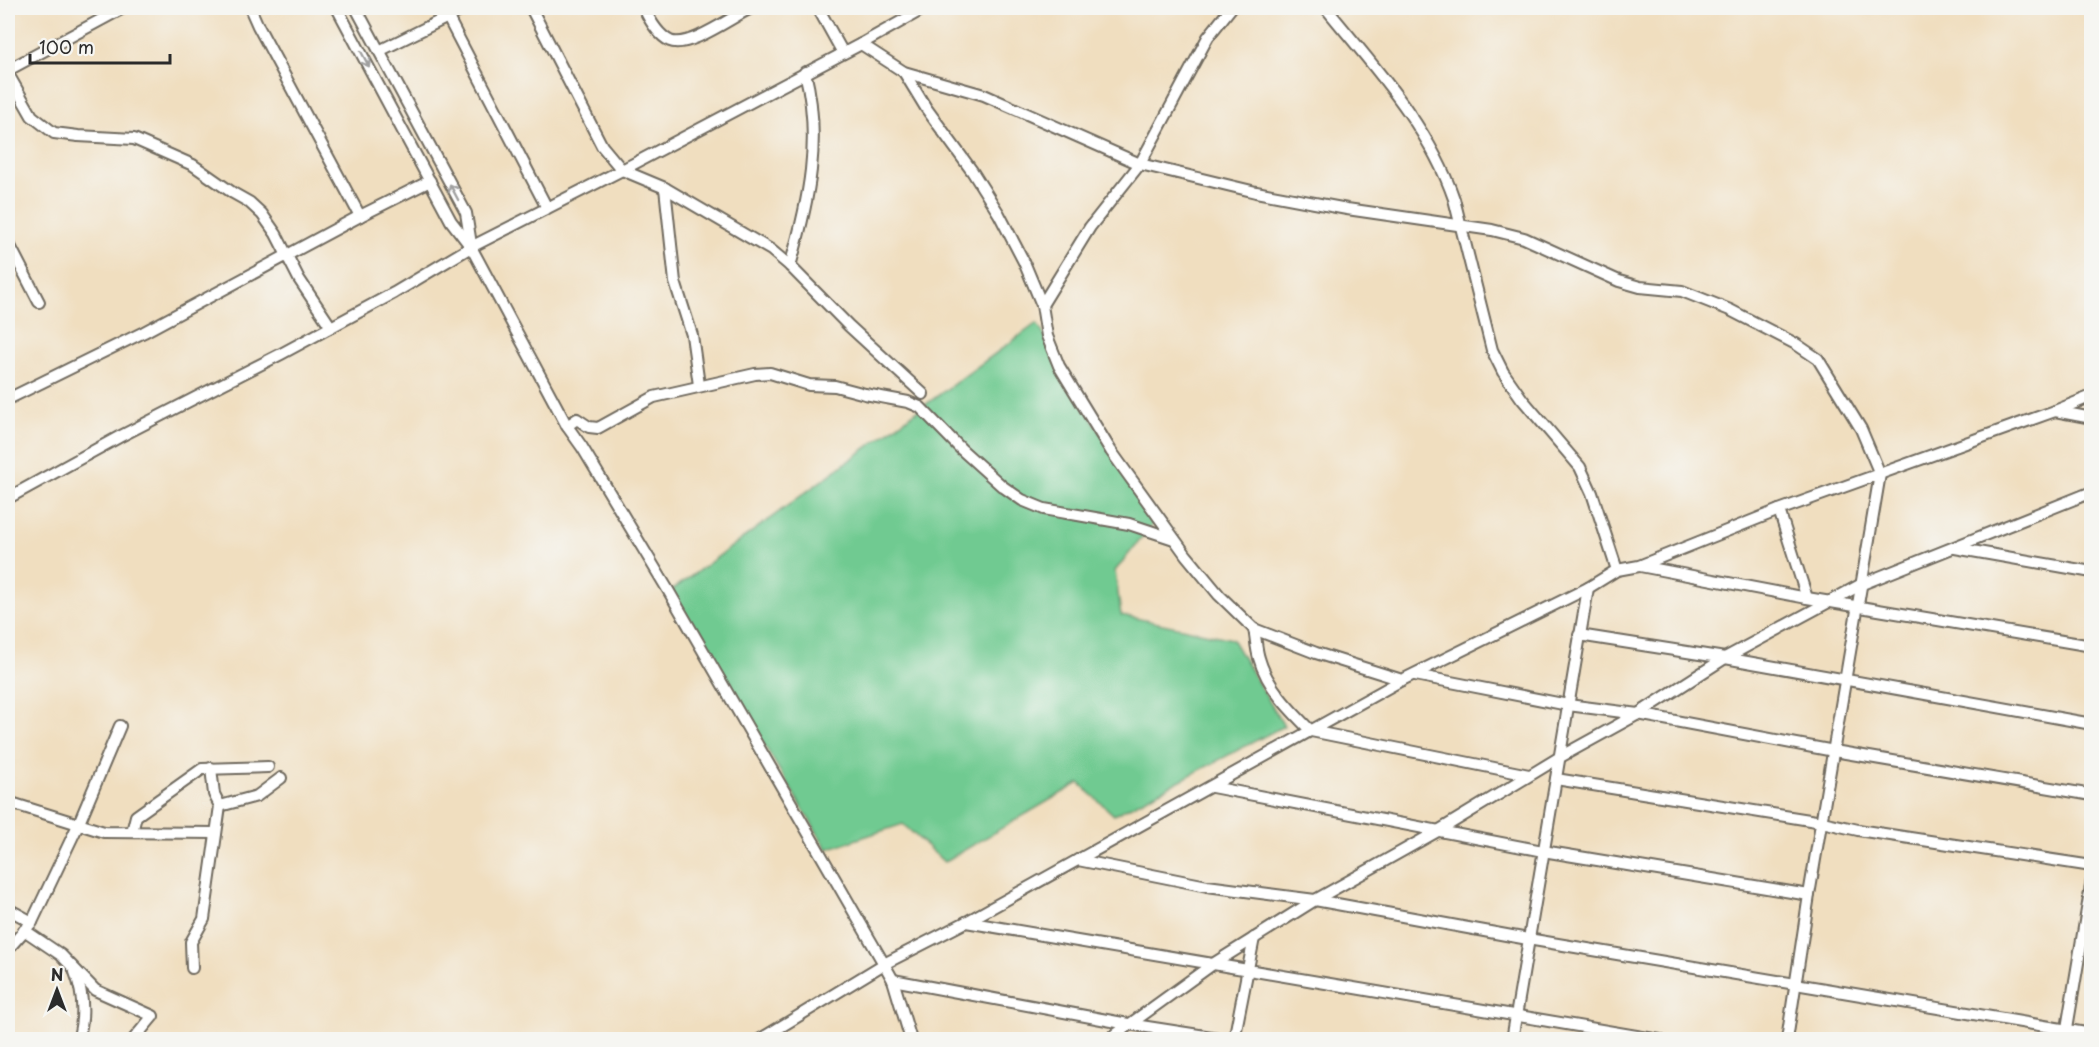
<svg xmlns="http://www.w3.org/2000/svg" width="2099" height="1047" font-family="'Playpen Sans',sans-serif">
<style>
.green{fill:#70ca91;stroke:#4e7a5e;stroke-width:1.5}
.lines{fill:none;stroke-linecap:round;stroke-linejoin:round}
.street-casing{stroke:#706a5f;stroke-width:14}
.street{stroke:#fff;stroke-width:10}
.oneway{stroke:#a0a0a0}
</style>
<rect width="100%" height="100%" fill="#f6f6f2"/>
<filter id="ink" filterUnits="userSpaceOnUse"><feTurbulence type="fractalNoise" baseFrequency=".0167" numOctaves="2"/><feDisplacementMap in="SourceGraphic" scale="12" xChannelSelector="R" yChannelSelector="G"/><feConvolveMatrix kernelMatrix="1 2 1 2 8 2 1 2 1" color-interpolation-filters="sRGB"/></filter>
<filter id="wash" filterUnits="userSpaceOnUse"><feTurbulence type="fractalNoise" baseFrequency=".008" numOctaves="4" result="noise"/><feDisplacementMap in="SourceGraphic" scale="24" xChannelSelector="R" yChannelSelector="G"/><feGaussianBlur stdDeviation="1.35" result="paint"/><feColorMatrix in="noise" values="0 0 0 0 0 0 0 0 0 0 0 0 0 0 0 0 0 1.4 0 .05"/><feComposite in="paint" operator="in"/></filter>
<g filter="url(#wash)">
<rect width="100%" height="100%" fill="#f0debf"/>
<path class="green" d="M1037,323L1153,524L1115,571L1121,615L1232,639L1284,726L1114,815L1079,783L944,862L903,824L827,849L671,591Z"/>
</g>
<g filter="url(#ink)">
<g class="lines">
<g class="street-casing">
<g id="street">
<path d="M250,8L258,26L360,216"/>
<path d="M337,8L451,221L471,247L567,426L582,447L668,590L884,964L893,980L911,1040"/>
<path d="M356,8L466,213L471,244"/>
<path d="M443,8L547,208"/>
<path d="M531,8L602,146L622,170L665,188L771,250L790,266L849,326L923,394"/>
<path d="M644,8C649,19 658,35 670,41C689,49 733,16 751,8"/>
<path d="M818,8L843,53"/>
<path d="M1326,8C1374,67 1429,126 1454,199L1492,350L1503,372L1522,399L1580,467L1592,493L1617,570"/>
<path d="M861,44L904,72L984,95L1140,164L1256,192L1347,209L1492,230L1524,238L1619,281L1640,287L1682,291L1730,310L1796,344L1818,359L1861,429L1880,474L1809,895L1787,1040"/>
<path d="M379,51L466,8"/>
<path d="M8,70L123,8"/>
<path d="M904,72L926,108L972,171L999,214L1024,262L1042,305L1047,336L1059,366L1111,451L1186,555L1219,595L1254,629L1316,653L1402,680"/>
<path d="M8,74L32,116L54,133L78,136L134,139L193,165L233,193L249,202L262,214L276,234L299,279L331,327"/>
<path d="M665,188L675,282L692,335L699,385"/>
<path d="M8,242L39,302"/>
<path d="M790,266C809,200 822,140 805,72"/>
<path d="M1042,305L1090,227L1140,164L1208,37L1231,8"/>
<path d="M8,399L144,332L360,216L430,181"/>
<path d="M2055,411L2092,418"/>
<path d="M567,426L577,419L589,427L598,428L654,397L755,374L770,373L809,385L835,386L865,394L908,402L920,407L961,449L1002,486L1022,500L1044,509L1129,524L1174,539"/>
<path d="M8,498L119,437L281,354L394,293L471,247L622,170L861,44L925,8"/>
<path d="M1779,510L1807,598"/>
<path d="M1955,548L2092,572"/>
<path d="M1640,566L1807,598L2092,646"/>
<path d="M1254,629C1256,638 1256,649 1259,658C1267,687 1290,710 1311,731L1529,775"/>
<path d="M1579,635L1725,658L2092,724"/>
<path d="M1415,675L1568,705L1638,714L1834,751L2092,795"/>
<path d="M1556,779L1822,822L1858,830L2092,866"/>
<path d="M1212,787L1543,851L1809,895"/>
<path d="M8,802L104,832L216,833"/>
<path d="M220,806L257,796L281,778"/>
<path d="M132,832L136,816L202,769L268,767"/>
<path d="M1078,860L1207,886L1315,900L1528,939L2092,1034"/>
<path d="M8,909L32,922L8,949"/>
<path d="M32,922L79,823L120,726"/>
<path d="M966,922L1660,1040"/>
<path d="M24,930L61,955L95,990L153,1016L133,1040"/>
<path d="M192,968L191,942L204,919L220,806L214,794L211,768"/>
<path d="M75,972C84,995 85,1016 78,1040"/>
<path d="M893,980L1128,1024L1231,1040"/>
<path d="M766,1036L784,1040"/>
<path d="M759,1040L884,964L966,922L1402,680L1588,588L1617,570L1639,566L1779,510L2055,411L2092,396"/>
<path d="M1108,1040L1213,964L1315,900L1438,831L1560,757L1638,714L1725,658L1862,584L2092,492"/>
<path d="M1234,1040L1254,938"/>
<path d="M1512,1040L1588,588"/>
<path d="M2065,1040L2092,880"/>
</g>
</g>
<use href="#street" class="street"/>
</g>
<defs><path id="oneway-shaft" d="M-6 0H5M1.5-3L5.5 0L1.5 3" fill="none" stroke-width="1.6" stroke-linecap="round" stroke-linejoin="round" transform="scale(1.5)"/></defs>
<g class="oneway">
<use href="#oneway-shaft" transform="translate(365 59) rotate(62)"/>
<use href="#oneway-shaft" transform="translate(454 192) rotate(-118)"/>
</g>
</g>
<rect width="2099" height="1047" fill="none" stroke="#f6f6f2" stroke-width="30"/>
<g transform="translate(57 990)" stroke="#f6f6f2" stroke-width="4.5" paint-order="stroke">
<path d="M0-4.5L10 22L0 15L-10 22Z" fill="#2b2b2b"/>
<text y="-9" font-size="16" font-weight="bold" text-anchor="middle" fill="#2b2b2b">N</text>
</g>
<path d="M30 54v9h140v-9" fill="none" stroke="#2b2b2b" stroke-width="3"/>
<text x="39" y="54" font-size="18" fill="#2b2b2b" stroke="#f6f6f2" stroke-width="4.5" paint-order="stroke">100 m</text>
</svg>
